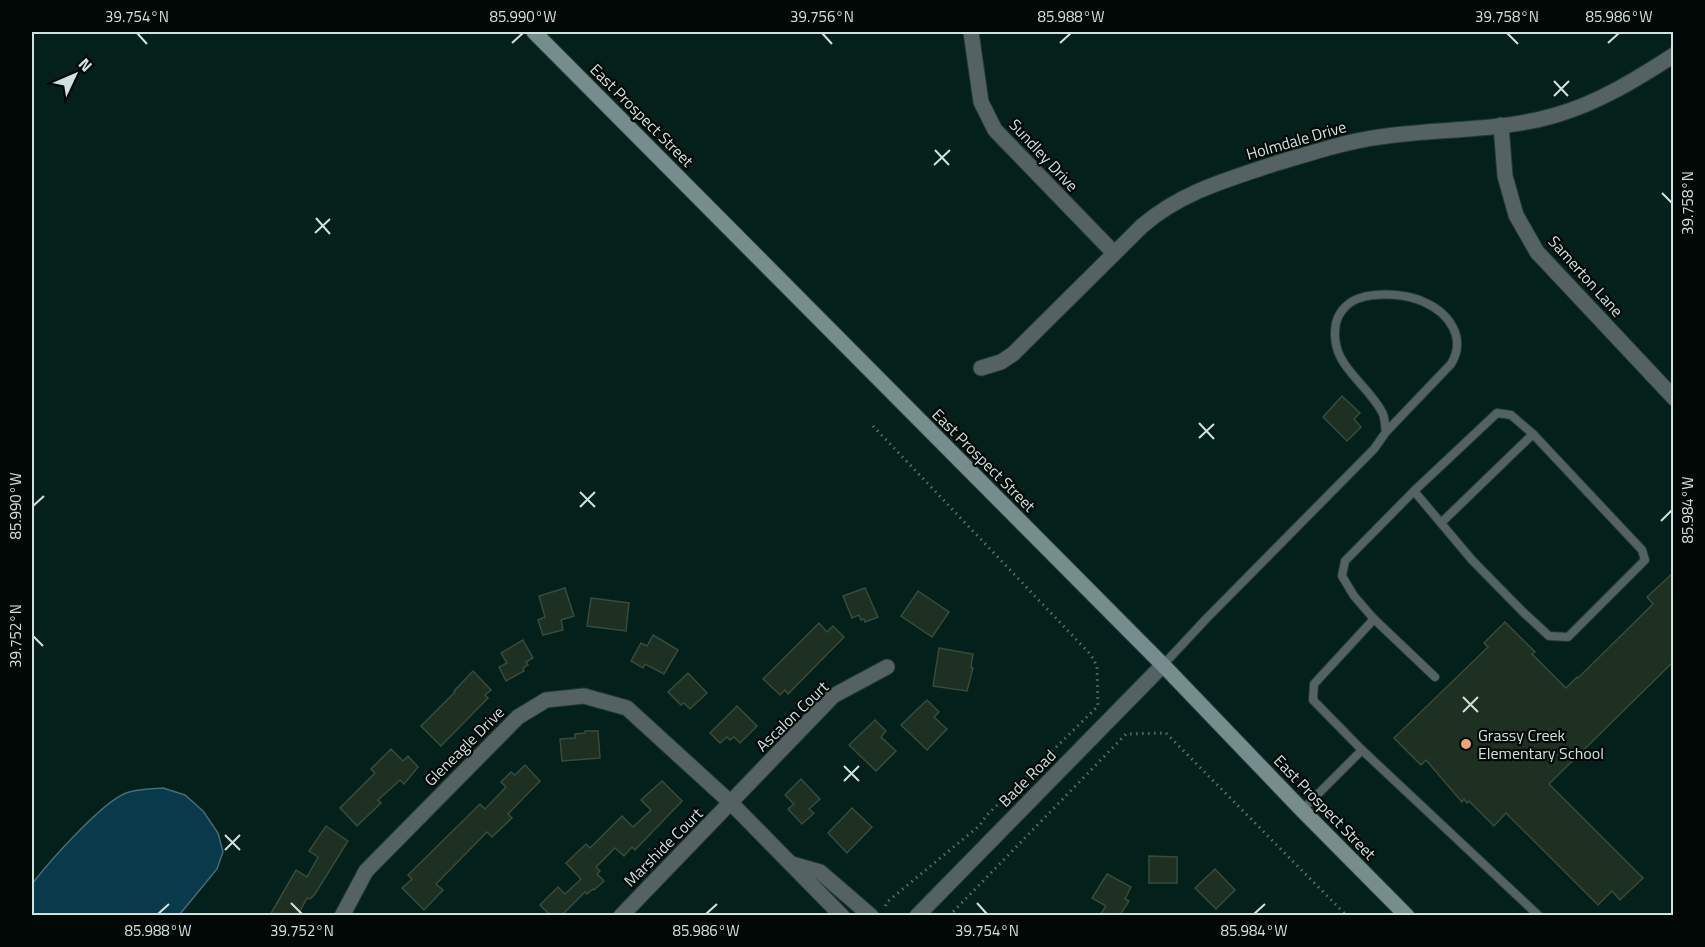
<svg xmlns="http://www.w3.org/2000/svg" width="1705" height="947" font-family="'Titillium Web',sans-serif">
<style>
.water{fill:#093a4c;stroke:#456c77;stroke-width:1.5}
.building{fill:#1d3022;stroke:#374b3c;stroke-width:1.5}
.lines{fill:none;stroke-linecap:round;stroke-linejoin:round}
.lane-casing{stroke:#213b35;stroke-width:10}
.street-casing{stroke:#213b35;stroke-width:17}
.secondary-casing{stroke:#213b35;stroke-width:17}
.path{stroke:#576f69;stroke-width:3;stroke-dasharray:1.5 4.5;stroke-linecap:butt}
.lane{stroke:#556263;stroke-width:8}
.street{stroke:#556263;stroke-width:15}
.secondary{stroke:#768c8d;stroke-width:15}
.ticks{fill:none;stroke:#d1e1dc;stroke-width:2}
.poi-dot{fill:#efa378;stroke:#010806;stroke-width:2}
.labels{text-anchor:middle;stroke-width:4.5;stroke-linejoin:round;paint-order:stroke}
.street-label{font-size:16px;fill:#d1e1dc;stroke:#010806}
.poi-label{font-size:16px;fill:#d1e1dc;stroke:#010806;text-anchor:start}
.neatline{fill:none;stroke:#d1e1dc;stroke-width:2}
.ticks-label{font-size:15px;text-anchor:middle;fill:#d1e1dc}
</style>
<rect width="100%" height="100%" fill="#04201a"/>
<path class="water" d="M163,788L185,795L203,811L218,833L223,852L217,869L180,914L32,915V884C49,862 101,803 126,793C137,789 150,789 163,788Z"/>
<g class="building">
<path d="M1342,396L1360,413L1354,419L1361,427L1347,441L1323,417Z"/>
<path d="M1674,572V661L1549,784L1643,878L1620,900L1612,891L1598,905L1506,813L1494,826L1469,801L1467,803L1464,799L1462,802L1426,760L1421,765L1394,738L1488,647L1484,643L1505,622L1535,652L1532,654L1566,688L1577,677L1578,678L1653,604L1647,597Z"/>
<path d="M565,588L574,616L561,620L563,630L543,635L538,620L545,617L539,596Z"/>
<path d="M865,588L878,617L865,622L864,619L861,620L859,615L852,618L843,596Z"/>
<path d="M918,591L949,612L932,637L901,616Z"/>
<path d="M591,598L629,603L626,631L587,626Z"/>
<path d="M819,623L827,632L833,626L844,637L788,694L785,690L780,695L763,679Z"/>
<path d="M653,635L678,650L664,674L645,664L643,668L631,661L641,643L647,646Z"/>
<path d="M523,640L533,658L526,662L528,665L523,668L524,671L506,681L499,667L507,663L501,653Z"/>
<path d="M939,648L973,654L971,667L973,668L967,691L933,686Z"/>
<path d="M473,671L491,690L485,695L488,698L441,746L421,726L455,692L454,691Z"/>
<path d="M688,673L707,693L690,709L684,703L681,705L668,692Z"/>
<path d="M927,700L939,712L934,717L947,729L927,750L901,725Z"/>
<path d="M737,706L757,726L740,743L734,737L730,740L727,737L720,743L710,733Z"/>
<path d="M875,720L886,731L881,737L896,751L876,771L849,745Z"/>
<path d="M585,731H598L600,758L562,761L560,739L575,738V734L585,733Z"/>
<path d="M391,749L403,761L408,756L418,767L404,784L400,780L378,800L381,803L357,826L340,808L375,773L371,769Z"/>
<path d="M525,765L540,781L508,814L512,818L492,837L487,832L436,884L443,890L424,910L402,888L412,879L408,875L480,804L485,809L506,787L501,782L511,772L515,775Z"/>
<path d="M801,779L820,799L809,809L814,813L802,824L788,809L794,804L785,795Z"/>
<path d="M662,781L682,801L635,850L632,847L624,856L615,848L596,867L600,871L597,874L604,881L594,890L593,889L587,894L585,892L562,915H550L540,905L558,887L565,894L581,879L566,863L586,844L590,848L622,816L633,827L651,810L641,800Z"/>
<path d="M852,808L872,827L847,853L828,833Z"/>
<path d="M326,826L348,841L315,894L310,899L307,898L298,915H270L296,870L307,877L318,857L309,851Z"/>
<path d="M1149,856L1177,857V883H1149Z"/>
<path d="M1215,869L1235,890L1216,909L1195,888Z"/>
<path d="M1107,874L1131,887L1125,899L1129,901L1120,915H1100L1106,906L1092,898Z"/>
</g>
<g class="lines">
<g class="lane-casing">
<g id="lane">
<path d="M1442,522L1533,434"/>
<path d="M1374,619L1354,596L1342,576L1345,561L1414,491L1497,413L1511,415L1533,434L1642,550L1645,560L1568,637L1549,636L1523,612L1472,560L1414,491"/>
<path d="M1163,665L1206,619L1374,449L1386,432C1385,427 1385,419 1383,414C1367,381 1328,366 1336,323C1339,311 1349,301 1360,298C1379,292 1407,294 1424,302C1449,313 1467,338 1451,364L1386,432"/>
<path d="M1362,750L1313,700L1314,684L1374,619L1435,677"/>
<path d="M1302,810L1362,750L1539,916"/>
</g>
</g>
<g class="street-casing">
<g id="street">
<path d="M971,32L981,102L995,130L1113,252"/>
<path d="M1501,125L1505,176L1516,215L1537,252L1674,398"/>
<path d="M981,368L1001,362L1013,354L1142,226C1181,192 1229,179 1277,163C1311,153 1344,142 1379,137C1437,128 1499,132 1556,115C1598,103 1637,79 1674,55"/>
<path d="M792,864L820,872L871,916"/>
<path d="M342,916L366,871L518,717L546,700L584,696L627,708L731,803L842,916"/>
<path d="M621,916L833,696L887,667"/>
<path d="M917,916L1163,665"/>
</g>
</g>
<g class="secondary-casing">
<path id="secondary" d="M534,32L1163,665L1302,810L1407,916"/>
</g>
<g class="path">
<path d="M873,426L1091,655L1097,666L1098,706L987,815L979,826L887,902L884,910"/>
<path d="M949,916L1126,734L1166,733L1347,916"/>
</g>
<use href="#lane" class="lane"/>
<use href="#street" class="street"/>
<use href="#secondary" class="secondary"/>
</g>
<path class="ticks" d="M137,33L147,44M822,33L832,44M1507,33L1518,44M512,43L523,33M1060,43L1071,33M1608,43L1619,33M1554,81L1568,96M1554,96L1569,81M935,150L949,165M934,165L950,150M1662,193L1672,203M316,218L330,234M315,233L330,219M1199,423L1214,439M1199,438L1214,424M580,492L595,507M33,506L44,496M580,507L595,492M1661,521L1672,510M33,636L43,646M1463,697L1478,712M1463,712L1478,697M844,766L859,781M844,781L859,766M225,835L240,850M225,850L240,835M291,903L302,914M977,903L987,914M158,914L169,904M706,914L717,904M1254,914L1265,904"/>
<circle class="poi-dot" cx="1466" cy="744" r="6"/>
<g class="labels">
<g class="street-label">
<text transform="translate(642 115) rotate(45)" y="6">East Prospect Street</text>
<text transform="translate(1296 140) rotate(-16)" y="6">Holmdale Drive</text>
<text transform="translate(1044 155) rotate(47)" y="6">Sundley Drive</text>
<text transform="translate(1586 276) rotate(48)" y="6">Samerton Lane</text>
<text transform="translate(984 460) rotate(45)" y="6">East Prospect Street</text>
<text transform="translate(792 716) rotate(-44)" y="6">Ascalon Court</text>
<text transform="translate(464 746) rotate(-45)" y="6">Gleneagle Drive</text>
<text transform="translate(1027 778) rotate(-45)" y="6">Bade Road</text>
<text transform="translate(1325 807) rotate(46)" y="6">East Prospect Street</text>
<text transform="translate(663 847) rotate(-45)" y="6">Marshide Court</text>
</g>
<g class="poi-label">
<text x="1478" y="741">Grassy Creek<tspan x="1478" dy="18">Elementary School</tspan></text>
</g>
</g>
<rect width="1705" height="947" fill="none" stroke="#010806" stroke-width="66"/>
<g transform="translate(75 75) rotate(46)" stroke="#010806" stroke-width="4.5" paint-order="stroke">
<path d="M0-4.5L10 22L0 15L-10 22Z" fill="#d1e1dc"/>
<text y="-9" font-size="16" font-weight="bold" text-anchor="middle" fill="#d1e1dc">N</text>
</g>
<rect x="33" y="33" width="1639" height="881" class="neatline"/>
<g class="ticks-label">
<text x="137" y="22">39.754°N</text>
<text x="523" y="22">85.990°W</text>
<text x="822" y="22">39.756°N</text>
<text x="1071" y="22">85.988°W</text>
<text x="1507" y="22">39.758°N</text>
<text x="1619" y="22">85.986°W</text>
<text transform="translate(1688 203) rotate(-90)" y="5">39.758°N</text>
<text transform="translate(16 506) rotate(-90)" y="5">85.990°W</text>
<text transform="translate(1688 510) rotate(-90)" y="5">85.984°W</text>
<text transform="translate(16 636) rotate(-90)" y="5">39.752°N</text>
<text x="158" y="936">85.988°W</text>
<text x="302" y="936">39.752°N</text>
<text x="706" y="936">85.986°W</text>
<text x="987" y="936">39.754°N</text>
<text x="1254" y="936">85.984°W</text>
</g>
</svg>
